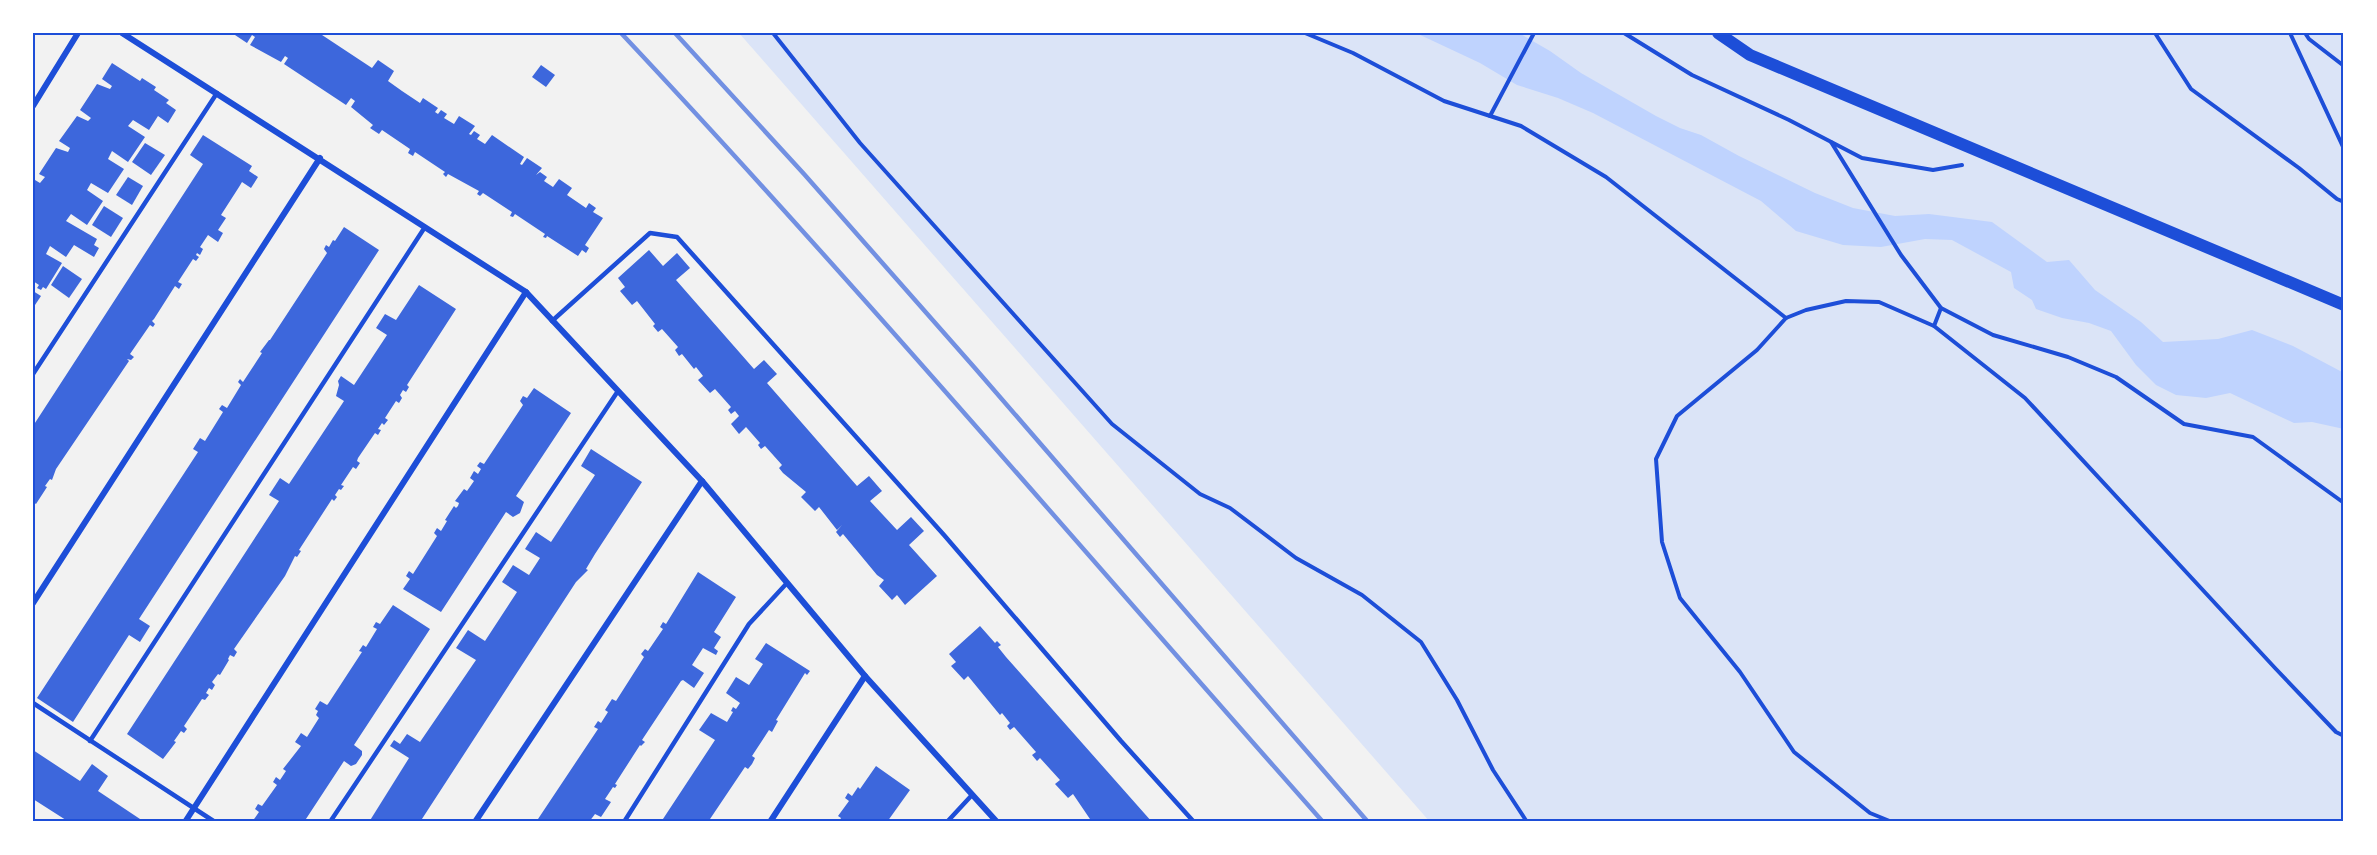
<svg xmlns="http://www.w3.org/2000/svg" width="2377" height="855" font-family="'Golos Text',sans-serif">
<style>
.green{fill:#dbe4f7}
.water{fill:#bfd3fe}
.building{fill:#3d67dc}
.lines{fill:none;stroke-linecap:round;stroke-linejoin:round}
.path{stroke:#1d4ed8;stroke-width:4}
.service{stroke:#1d4ed8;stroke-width:4.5}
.minor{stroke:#1d4ed8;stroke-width:6}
.secondary{stroke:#1d4ed8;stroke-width:12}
.rail{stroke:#7290e2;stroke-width:4.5}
.neatline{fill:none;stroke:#1d4ed8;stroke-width:2}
</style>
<rect width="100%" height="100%" fill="#f2f2f2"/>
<path class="green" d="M739,33H2344V822H1430Z"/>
<path class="water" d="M1416,33H1519L1550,51L1581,73L1656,116L1680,128L1701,135L1739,156L1815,193L1853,208L1895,216L1929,214L1992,222L2047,262L2069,260L2095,290L2141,322L2163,342L2218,339L2252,330L2293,346L2344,373V429L2312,422L2294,423L2230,393L2206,398L2176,395L2156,385L2136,365L2111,331L2089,323L2062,318L2036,309L2032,300L2014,288L2011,272L1952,240L1925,239L1881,247L1843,245L1796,231L1761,201L1593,113L1558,98L1517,85L1480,63Z"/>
<g class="building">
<path d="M232,33H319L372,68L378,60L394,71L388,81L402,91L420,103L423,98L438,108L435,112L438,114L441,110L447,114L444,118L454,124L459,116L475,126L469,134L471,135L474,131L480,135L477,139L485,144L492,135L524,157L520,164L522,165L527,158L542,168L536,175L540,172L547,177L544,181L553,187L559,179L572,188L567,195L586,208L589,203L596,208L593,212L603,218L585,245L589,248L586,253L582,250L578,256L547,236L546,238L543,237L545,234L515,214L513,217L510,216L512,212L483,193L480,196L477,194L479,191L448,174L446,177L443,174L445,172L415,152L413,156L408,153L410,149L382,130L379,134L370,128L373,125L351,107L355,101L351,98L346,105L284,64L288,58L285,56L281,62L250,45L255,37L252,35L247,43Z"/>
<path d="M112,63L140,81L142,78L156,87L154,90L169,100L166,103L176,110L168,123L158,116L149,130L133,120L128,126L145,137L128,162L112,151L108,159L124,169L108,193L91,183L87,190L103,201L87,225L71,214L66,221L97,239L94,245L99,248L94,257L74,245L66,257L50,246L46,254L62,263L46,289L43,287L41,290L37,288L39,285L33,281V184L35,180L40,183L45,177L39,174L56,148L68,152L70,148L59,141L77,116L88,121L91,118L80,110L97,84L110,89L112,86L102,79Z"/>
<path d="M541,65L555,75L546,87L532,77Z"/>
<path d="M203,135L252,166L249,171L258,177L251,188L242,182L239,187L221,215L226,218L218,230L223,233L218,242L208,235L200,247L203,249L200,255L197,253L196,255L199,257L196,261L193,259L178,282L182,284L179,289L175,286L154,319L152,321L155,324L153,327L150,325L130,354L134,357L131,360L127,359L129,361L56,469L52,480L50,479L45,486L47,487L36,504L33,502V426L203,164L190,155Z"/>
<path d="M145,143L165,155L151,175L132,162Z"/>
<path d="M128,177L143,186L132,205L116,195Z"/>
<path d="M104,206L123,218L111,237L92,225Z"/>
<path d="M344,227L379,250L139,619L150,626L140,642L129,635L73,722L37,698L198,452L193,449L200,438L205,441L223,412L219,409L222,405L227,408L241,385L238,382L240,379L243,382L262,353L260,352L269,340H270L327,253L324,249L326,245L329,247L333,240L335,241Z"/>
<path d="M649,250L663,266L677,253L690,268L676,280L754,369L764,360L777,374L767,383L857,486L869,476L882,491L870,501L897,530L911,517L924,531L909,545L937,576L905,605L897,595L892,600L879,586L884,580L877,575L843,534L840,537L836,532L842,525L837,530L819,507L815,511L801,497L806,492L783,473L779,468L782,465L765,446L761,449L758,445L760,443L746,427L739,434L731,424L739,416L735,411L731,414L728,410L731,407L715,389L710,393L698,380L703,376L696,367L694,369L682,354L679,356L675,350L678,347L662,329L658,332L653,326L655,324L637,301L632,305L620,291L625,287L618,278Z"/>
<path d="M63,266L82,279L69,298L51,285Z"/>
<path d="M419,285L456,309L407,385L409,387L406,392L403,390L400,395L402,398L399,403L396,401L385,418L388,420L384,425L382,423L378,429L381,430L378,435L375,433L358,458L357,461L360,463L356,469L353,467L341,485L344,486L341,490L339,489L335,495L337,497L334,501L332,499L299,550L301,551L297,557L295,556L285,576L234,649L237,652L234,657L230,655L228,659L229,660L220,675L218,674L212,682L215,685L212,690L209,688L206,693L209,695L205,700L202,699L184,726L187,729L184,733L181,731L174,741L176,742L163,759L127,734L279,501L269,495L280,478L289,484L344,401L336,396L339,385L338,381L341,376L354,385L387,335L376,328L385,314L396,320Z"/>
<path d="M33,291L41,296L33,308Z"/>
<path d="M534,388L571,413L516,496L524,502L520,513L513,517L506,512L441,612L403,589L410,579L406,576L409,571L413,574L437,536L434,533L437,528L441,531L447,521L445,520L454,506L456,508L458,506L459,503L455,501L464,489L467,491L474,481L470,478L474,471L478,474L481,469L477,466L480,462L484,464L523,405L520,401L523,396L527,398Z"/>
<path d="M591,449L642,482L595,554L586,569L588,570L576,582L420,822H369L409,758L390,746L394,740L400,744L407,734L420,742L476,660L456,648L468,630L485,641L517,592L502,582L513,565L529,575L540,558L525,549L536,532L551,542L595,475L581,466Z"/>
<path d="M698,572L736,597L714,632L721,637L714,648L718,651L716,655L703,648L692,665L704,673L694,688L683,680L681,681L642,740L645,742L641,746L640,745L615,784L617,785L615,788L613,787L605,799L611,802L601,817L595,814L589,822H536L598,729L594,727L598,721L601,723L608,712L605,710L612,699L616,701L644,657L641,654L645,649L648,651L663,629L660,627L663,622L666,624Z"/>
<path d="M393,605L430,629L354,745L362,751V755L356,764L351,766L344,761L304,822H252L259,812L255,809L258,804L262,806L277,785L273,782L276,777L280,780L286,771L283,769L301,746L295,742L301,733L307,737L319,718L316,715L318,711L315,709L320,701L327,705L328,704L360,655L362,652L359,651L363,645L366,647L377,629L373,627L376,622L380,624Z"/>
<path d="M980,626L995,643L997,641L1001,645L998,647L1006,657L1152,822H1092L1073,794L1068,798L1055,784L1060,780L1040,758L1037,761L1032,755L1036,752L1015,728L1014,727L1010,730L1007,726L1010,723L1002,713L1000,715L968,676L964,680L951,666L956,662L949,654Z"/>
<path d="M766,643L810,671L807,675L805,673L776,720L778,721L772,732L769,730L752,756L755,758L752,764L748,769L745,767L708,822H661L715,740L699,730L711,713L727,722L733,712L731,711L733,707L736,709L740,703L726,693L736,677L749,685L763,664L755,659Z"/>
<path d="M33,750L80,781L92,764L108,776L98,791L140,819L139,822H69L33,799Z"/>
<path d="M876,766L910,790L887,822H839L841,818L838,816L849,801L845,798L848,793L852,796L858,787L860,789Z"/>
</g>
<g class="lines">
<g class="path">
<path d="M773,33L860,143L1112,424L1200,494L1230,508L1296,558L1362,595L1421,642L1457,700L1493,770L1527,822"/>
<path d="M1305,33L1353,53L1444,101L1521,126L1606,177L1786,318"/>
<path d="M1624,33L1692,75L1789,120L1862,158L1933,170L1962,165"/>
<path d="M2155,33L2191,89L2299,168L2337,199L2344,202"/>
<path d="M2290,33L2344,149"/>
<path d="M2305,33L2309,39L2344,66"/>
<path d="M1490,116L1534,33"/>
<path d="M1831,142L1901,255L1941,308L1993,335L2068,357L2116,377L2184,424L2253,437L2344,503"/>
<path d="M1934,326L1941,308"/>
<path d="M1892,822L1870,813L1794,752L1740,672L1680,598L1662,542L1656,459L1677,416L1757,350L1786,318L1806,310L1846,301L1879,302L1934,326L2025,398L2275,668L2336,732L2344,736"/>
</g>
<g class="service">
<path d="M552,321L650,233L677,237L944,535L1121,741L1194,822"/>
<path d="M33,374L217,93"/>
<path d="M33,703L215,822"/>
<path d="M90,741L425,227"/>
<path d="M330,822L618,391"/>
<path d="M624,822L749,624L787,583"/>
<path d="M947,822L972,795"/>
</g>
<g class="minor">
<path d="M122,33L526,292L702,481L865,676L997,822"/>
<path d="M33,106L78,33"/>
<path d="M33,603L320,158"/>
<path d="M185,822L526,292"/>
<path d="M475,822L702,481"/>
<path d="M770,822L865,676"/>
</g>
<path class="secondary" d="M1718,33L1750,55L2344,305"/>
<g class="rail">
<path d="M621,33C862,290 1090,559 1323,822"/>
<path d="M675,33L804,174L974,367L1368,822"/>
</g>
</g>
<rect width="2377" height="855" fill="none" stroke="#ffffff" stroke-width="69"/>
<rect x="34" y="34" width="2308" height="786" class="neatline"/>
</svg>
